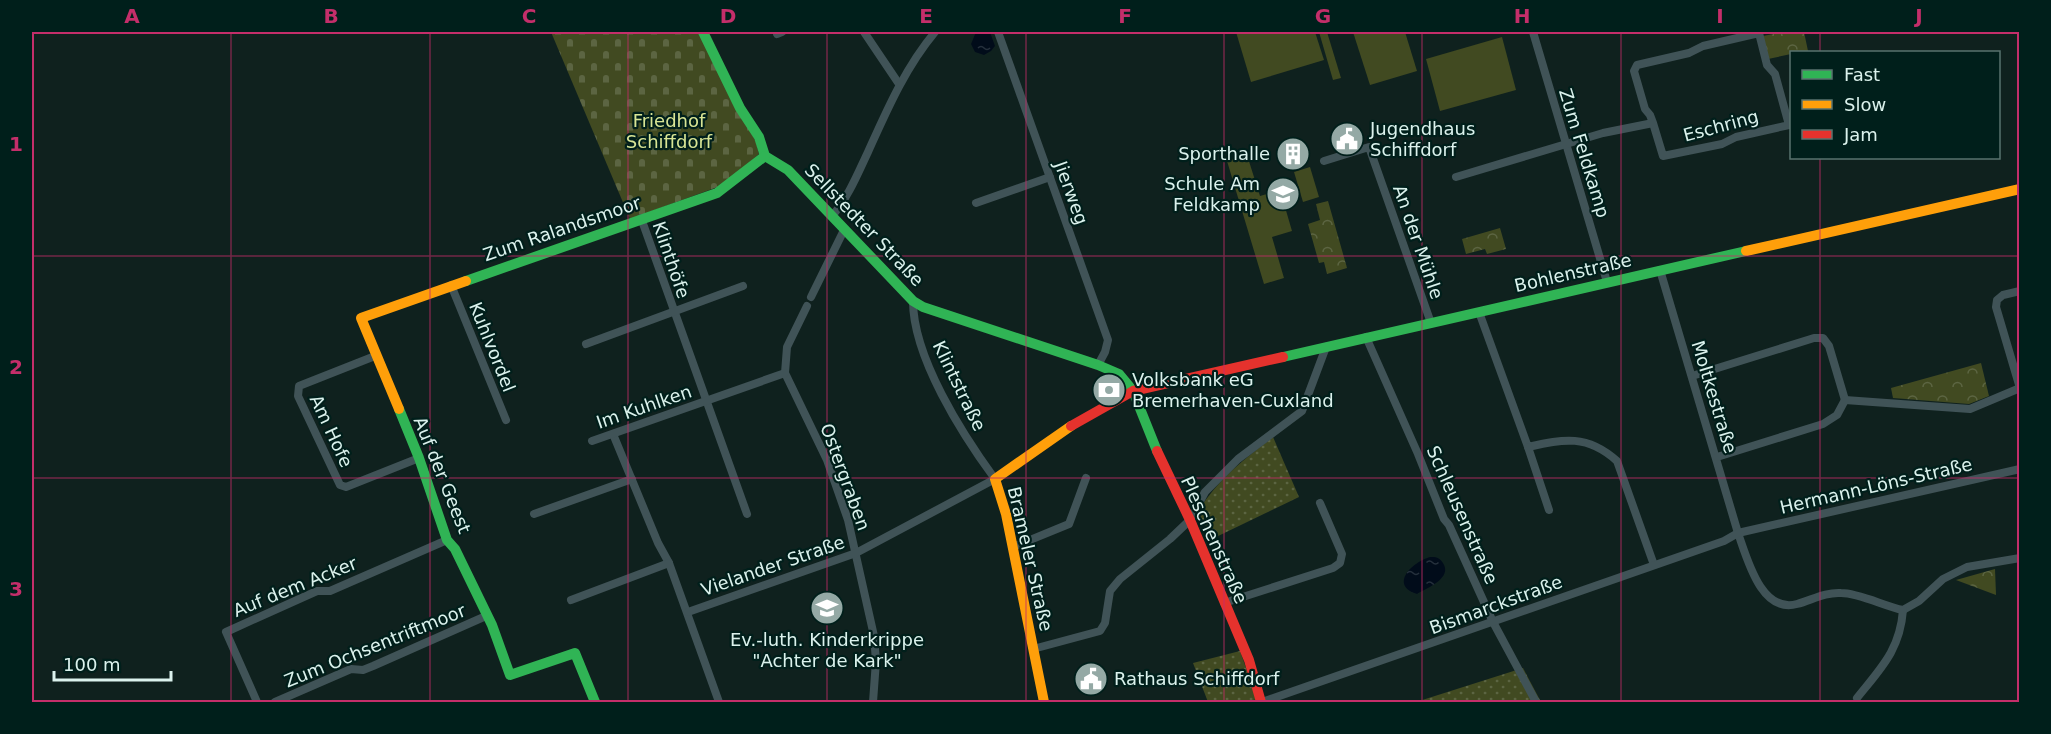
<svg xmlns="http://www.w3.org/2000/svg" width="2051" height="734" font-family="'DejaVu Sans',sans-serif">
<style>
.grass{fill:url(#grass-dots)}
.cemetery{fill:url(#cemetery-stones)}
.park{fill:url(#park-crowns)}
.pitch{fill:#414a21}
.water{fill:url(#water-ripples)}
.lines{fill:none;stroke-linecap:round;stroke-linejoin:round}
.street{stroke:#405357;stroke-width:8}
.fast{stroke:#30b455;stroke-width:10}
.slow{stroke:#ff9f0a;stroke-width:10}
.jam{stroke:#e5322d;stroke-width:10}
.grid{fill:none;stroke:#c42e6a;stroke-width:1.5;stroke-opacity:0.55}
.labels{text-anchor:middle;stroke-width:4.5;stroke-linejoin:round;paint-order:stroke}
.park-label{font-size:18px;fill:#d8e595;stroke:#001f1b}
.street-label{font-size:18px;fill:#dbf2ed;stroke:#001f1b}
.poi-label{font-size:18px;fill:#dbf2ed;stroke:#001f1b;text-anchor:start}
.neatline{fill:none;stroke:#c42e6a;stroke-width:2}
.grid-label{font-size:20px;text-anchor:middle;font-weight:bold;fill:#c42e6a}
</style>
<defs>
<pattern id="grass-dots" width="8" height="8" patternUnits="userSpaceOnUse" patternTransform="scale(1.5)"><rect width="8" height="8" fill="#414a21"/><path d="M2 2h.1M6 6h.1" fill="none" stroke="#5c6542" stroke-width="1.8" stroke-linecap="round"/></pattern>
<pattern id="cemetery-stones" width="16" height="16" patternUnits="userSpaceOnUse" patternTransform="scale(1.5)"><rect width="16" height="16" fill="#414a21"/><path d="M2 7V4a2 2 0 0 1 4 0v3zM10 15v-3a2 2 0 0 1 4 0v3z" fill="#5c6542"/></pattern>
<pattern id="park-crowns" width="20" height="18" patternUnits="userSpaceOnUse" patternTransform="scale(1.5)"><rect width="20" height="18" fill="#414a21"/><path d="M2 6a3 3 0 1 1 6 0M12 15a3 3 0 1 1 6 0" fill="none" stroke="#5c6542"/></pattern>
<pattern id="water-ripples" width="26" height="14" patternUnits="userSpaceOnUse" patternTransform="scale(1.5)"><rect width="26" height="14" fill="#010c1a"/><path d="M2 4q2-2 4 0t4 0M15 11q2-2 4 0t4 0" fill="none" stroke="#25303c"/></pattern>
</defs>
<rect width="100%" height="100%" fill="#0f211e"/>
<g class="grass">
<path d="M1273,437L1299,497L1214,538L1197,513C1216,481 1244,459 1273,437Z"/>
<path d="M1240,651L1257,699L1247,702H1208L1193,663Z"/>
<path d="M1523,668L1541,702H1416Z"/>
</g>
<path class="cemetery" d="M551,32H699L756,142L759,154L723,185L630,219Z"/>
<g class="park">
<path d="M1784,32H1804L1808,51L1792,52L1791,54L1768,59L1763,36Z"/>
<path d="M1328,201L1347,268L1327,274L1324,262L1319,263L1308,224L1320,220L1316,204Z"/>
<path d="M1500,228L1506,249L1487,254L1485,249L1466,254L1462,239Z"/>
<path d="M1981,363L1989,396L1969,404L1893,398L1891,388Z"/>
<path d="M1995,569L1996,595L1956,580Z"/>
</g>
<g class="pitch">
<path d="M1236,32H1315L1324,60L1251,82Z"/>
<path d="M1319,32H1327L1341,78L1333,80Z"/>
<path d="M1353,32H1405L1417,71L1370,85Z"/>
<path d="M1502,37L1516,90L1440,111L1426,59Z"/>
<path d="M1247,155L1260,196L1280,190L1292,231L1272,237L1284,278L1264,284L1227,161Z"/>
<path d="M1310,167L1319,197L1303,202L1294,172Z"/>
</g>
<g class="water">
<path d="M976,32H990L995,46L991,51L984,55L975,52L971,44Z"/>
<path d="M1430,557C1436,557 1439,557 1443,563C1453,578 1427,588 1417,594C1389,585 1412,562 1430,557Z"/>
</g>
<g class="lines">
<g class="street">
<path d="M864,32L899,84"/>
<path d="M998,32L1108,340L1105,352L1098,365"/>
<path d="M1533,32L1607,282"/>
<path d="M777,34L782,32"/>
<path d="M1324,161L1369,147L1431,323"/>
<path d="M1456,177L1603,133L1653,123L1663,156L1722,144L1736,137L1789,125L1775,74L1767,65L1759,33L1703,46L1689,53L1637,65L1634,71L1645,109L1650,115L1653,123"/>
<path d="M976,203L1050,177"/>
<path d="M832,216C848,198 858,173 868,152C887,110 905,68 935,32"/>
<path d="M641,218L747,514"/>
<path d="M1660,270L1738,533C1747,558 1761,614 1797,604C1812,600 1825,592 1841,593C1859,593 1884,606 1903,610L1919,601L1943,579L1967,567L2020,558"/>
<path d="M451,285L506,420"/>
<path d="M811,297L844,230"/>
<path d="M807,306L787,347L785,373L827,460L848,520L874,636L876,661L873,702"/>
<path d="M1479,312L1528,447C1564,439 1587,434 1617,461L1654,565"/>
<path d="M1366,337L1418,454L1444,519L1449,525L1493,622L1536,702"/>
<path d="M586,344L743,286"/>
<path d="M375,356L299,386L298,396L340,485L346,487L419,458"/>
<path d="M1692,376L1814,338H1823L1829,346L1845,400"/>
<path d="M613,434L658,543L669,563L719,702"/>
<path d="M592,441L785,373"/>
<path d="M1528,447L1549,510"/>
<path d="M1717,457L1823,424L1837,415L1845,400L1970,409L2020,388L1996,307L1997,300L2003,295L2020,291"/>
<path d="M534,514L632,479"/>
<path d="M1013,547L1069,524L1086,478"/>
<path d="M571,600L669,563"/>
<path d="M1224,603L1333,568L1340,563L1342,554L1320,503"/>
<path d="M688,612L856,553L995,479C962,434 913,357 913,301"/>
<path d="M1033,649L1100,631L1105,623L1110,591L1120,579L1170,539L1190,520L1205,492L1238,459L1302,411L1326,347"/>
<path d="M1857,698C1881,668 1900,650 1903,610"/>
<path d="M257,702L226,632L317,591H330L447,540"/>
<path d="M275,702L351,669L363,670L373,666L486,616"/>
<path d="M1262,702L1724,541L1738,533L2020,469"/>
</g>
<g class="fast">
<path d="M703,32L740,108L759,137L765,156L788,170L913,301L923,307L1098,365L1119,374L1133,391L1157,451"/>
<path d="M466,281L717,193L765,156"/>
<path d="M1283,357L1746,251"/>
<path d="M399,409L419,458L447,540L455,549L492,625L510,675L575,653L595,702"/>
</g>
<g class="slow">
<path d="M1746,251L2020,189"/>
<path d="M399,409L361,318L466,281"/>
<path d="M1044,702L1006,514L995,479L1071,426"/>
</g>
<g class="jam">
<path d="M1071,426L1133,391L1283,357"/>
<path d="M1157,451L1190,520L1249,660L1261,702"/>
</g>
</g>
<path class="grid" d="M231,32V702M430,32V702M628,32V702M827,32V702M1026,32V702M1224,32V702M1422,32V702M1621,32V702M1820,32V52M1820,158V702M32,256H2020M32,478H2020"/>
<defs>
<g id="civic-disc" transform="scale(1.725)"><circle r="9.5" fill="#94a9a5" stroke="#001f1b"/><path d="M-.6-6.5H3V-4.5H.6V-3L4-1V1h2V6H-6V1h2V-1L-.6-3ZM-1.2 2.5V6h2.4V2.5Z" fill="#fff"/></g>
<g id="building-disc" transform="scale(1.725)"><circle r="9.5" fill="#94a9a5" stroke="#001f1b"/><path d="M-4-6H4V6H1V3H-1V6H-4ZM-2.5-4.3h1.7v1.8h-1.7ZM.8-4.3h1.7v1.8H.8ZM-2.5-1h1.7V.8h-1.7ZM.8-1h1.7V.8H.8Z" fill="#fff"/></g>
<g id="school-disc" transform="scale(1.725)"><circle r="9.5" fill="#94a9a5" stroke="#001f1b"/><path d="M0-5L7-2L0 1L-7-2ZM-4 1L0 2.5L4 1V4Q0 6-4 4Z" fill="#fff"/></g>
<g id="bank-disc" transform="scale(1.725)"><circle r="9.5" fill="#94a9a5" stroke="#001f1b"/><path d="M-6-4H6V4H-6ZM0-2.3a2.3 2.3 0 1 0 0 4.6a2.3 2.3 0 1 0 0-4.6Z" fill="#fff"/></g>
</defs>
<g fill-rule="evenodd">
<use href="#civic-disc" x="1347" y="139"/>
<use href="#building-disc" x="1293" y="154"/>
<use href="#school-disc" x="1283" y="194"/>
<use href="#bank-disc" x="1109" y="390"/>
<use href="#school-disc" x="827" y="608"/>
<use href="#civic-disc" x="1091" y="679"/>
</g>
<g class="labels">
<g class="park-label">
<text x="669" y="127">Friedhof<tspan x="669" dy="21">Schiffdorf</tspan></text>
</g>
<g class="street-label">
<text transform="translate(1721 126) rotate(-15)" y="6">Eschring</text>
<text transform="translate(1584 153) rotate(73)" y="6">Zum Feldkamp</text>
<text transform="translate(1071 193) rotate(70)" y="6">Jierweg</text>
<text transform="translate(864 225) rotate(46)" y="6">Sellstedter Straße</text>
<text transform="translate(562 229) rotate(-19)" y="6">Zum Ralandsmoor</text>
<text transform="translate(1418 242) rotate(71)" y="6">An der Mühle</text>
<text transform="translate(671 260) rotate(71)" y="6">Klinthöfe</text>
<text transform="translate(1573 273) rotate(-13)" y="6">Bohlenstraße</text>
<text transform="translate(492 347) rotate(68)" y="6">Kuhlvordel</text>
<text transform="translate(959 386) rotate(64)" y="6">Klintstraße</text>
<text transform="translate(1714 397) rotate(73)" y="6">Moltkestraße</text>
<text transform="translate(644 407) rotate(-19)" y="6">Im Kuhlken</text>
<text transform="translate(331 431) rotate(65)" y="6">Am Hofe</text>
<text transform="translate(442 475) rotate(68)" y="6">Auf der Geest</text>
<text transform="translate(845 477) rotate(70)" y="6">Ostergraben</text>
<text transform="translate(1876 486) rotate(-13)" y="6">Hermann-Löns-Straße</text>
<text transform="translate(1462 515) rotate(66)" y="6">Schleusenstraße</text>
<text transform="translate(1214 540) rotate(66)" y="6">Pleschenstraße</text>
<text transform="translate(1030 559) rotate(77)" y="6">Brameler Straße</text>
<text transform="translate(773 566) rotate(-19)" y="6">Vielander Straße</text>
<text transform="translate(295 587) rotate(-22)" y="6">Auf dem Acker</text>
<text transform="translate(1496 605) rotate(-20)" y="6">Bismarckstraße</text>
<text transform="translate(375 646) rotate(-22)" y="6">Zum Ochsentriftmoor</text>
</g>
<g class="poi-label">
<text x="1370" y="135">Jugendhaus<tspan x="1370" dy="21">Schiffdorf</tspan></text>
<text x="1270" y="160" text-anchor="end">Sporthalle</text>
<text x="1260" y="190" text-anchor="end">Schule Am<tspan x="1260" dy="21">Feldkamp</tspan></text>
<text x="1132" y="386">Volksbank eG<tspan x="1132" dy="21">Bremerhaven-Cuxland</tspan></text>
<text x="827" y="646" text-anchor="middle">Ev.-luth. Kinderkrippe<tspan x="827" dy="21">"Achter de Kark"</tspan></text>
<text x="1114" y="685">Rathaus Schiffdorf</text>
</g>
</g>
<rect width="2051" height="734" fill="none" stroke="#001f1b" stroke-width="66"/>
<rect x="1790" y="51" width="210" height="108" fill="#001f1b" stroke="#58736f" stroke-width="1.5"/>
<rect x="1802" y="70" width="30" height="9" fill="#30b455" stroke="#58736f" stroke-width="1.5"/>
<text x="1844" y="81" font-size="18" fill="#dbf2ed">Fast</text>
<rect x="1802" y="100" width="30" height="9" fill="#ff9f0a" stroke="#58736f" stroke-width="1.5"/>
<text x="1844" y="111" font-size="18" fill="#dbf2ed">Slow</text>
<rect x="1802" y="130" width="30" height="9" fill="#e5322d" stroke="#58736f" stroke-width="1.5"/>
<text x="1844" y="141" font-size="18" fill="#dbf2ed">Jam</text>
<path d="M54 671v9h117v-9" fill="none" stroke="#dbf2ed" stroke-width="3"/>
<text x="63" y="671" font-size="18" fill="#dbf2ed" stroke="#001f1b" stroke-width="4.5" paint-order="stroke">100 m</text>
<rect x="33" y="33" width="1985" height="668" class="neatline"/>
<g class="grid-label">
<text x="132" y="23">A</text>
<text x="331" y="23">B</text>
<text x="529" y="23">C</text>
<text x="728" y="23">D</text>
<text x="926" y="23">E</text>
<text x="1125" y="23">F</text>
<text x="1323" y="23">G</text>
<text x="1522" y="23">H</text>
<text x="1720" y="23">I</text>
<text x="1919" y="23">J</text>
<text x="16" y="151">1</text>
<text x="16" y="374">2</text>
<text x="16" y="596">3</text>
</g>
</svg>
